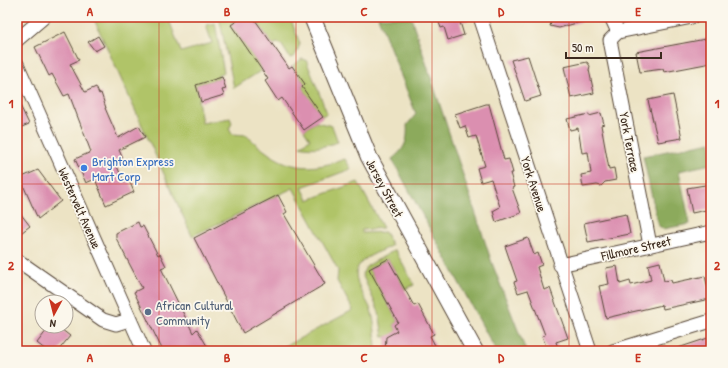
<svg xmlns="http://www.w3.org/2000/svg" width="728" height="368" font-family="'Patrick Hand',sans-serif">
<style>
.green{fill:#b0c468;stroke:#767743}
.forest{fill:#8caa5c;stroke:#646a3d}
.building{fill:#db8fb0}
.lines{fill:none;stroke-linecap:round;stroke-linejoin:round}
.minor-casing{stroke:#564637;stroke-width:15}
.tertiary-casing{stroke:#564637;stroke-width:18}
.minor{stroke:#fff;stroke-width:13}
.tertiary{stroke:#fff;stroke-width:16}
.grid{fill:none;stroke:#c8321e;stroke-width:1;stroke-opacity:0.55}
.shop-dot{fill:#3f7fe0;stroke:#fbf7ec;stroke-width:1.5}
.service-dot{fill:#5c6f8a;stroke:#fbf7ec;stroke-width:1.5}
.labels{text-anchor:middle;stroke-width:3.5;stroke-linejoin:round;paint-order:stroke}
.street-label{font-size:13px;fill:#3b2a1e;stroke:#fbf7ec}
.shop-label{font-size:13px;fill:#366cbe;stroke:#fbf7ec;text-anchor:start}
.service-label{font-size:13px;fill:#4e5e75;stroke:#fbf7ec;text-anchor:start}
.neatline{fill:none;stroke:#c8321e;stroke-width:1.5}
.grid-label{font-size:13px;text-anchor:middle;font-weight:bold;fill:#c8321e}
</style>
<rect width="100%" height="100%" fill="#fbf7ec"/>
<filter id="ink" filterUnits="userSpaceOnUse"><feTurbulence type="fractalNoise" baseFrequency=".025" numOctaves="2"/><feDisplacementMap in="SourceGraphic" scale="8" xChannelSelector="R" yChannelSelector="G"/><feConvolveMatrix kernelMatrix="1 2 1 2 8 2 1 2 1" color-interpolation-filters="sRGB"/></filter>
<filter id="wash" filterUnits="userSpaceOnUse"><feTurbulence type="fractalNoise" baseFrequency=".012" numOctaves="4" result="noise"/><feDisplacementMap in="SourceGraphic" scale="16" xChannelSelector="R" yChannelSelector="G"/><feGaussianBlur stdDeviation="0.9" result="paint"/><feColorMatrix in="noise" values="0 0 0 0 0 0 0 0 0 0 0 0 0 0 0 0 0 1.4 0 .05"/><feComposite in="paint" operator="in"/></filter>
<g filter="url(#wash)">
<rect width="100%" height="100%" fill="#ece3c4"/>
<g class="green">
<path d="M93,17H168L181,52L212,43L206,25L215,23L224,73L218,74L219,78L196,85L200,98L198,100L202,123L230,118L232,123L229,129L232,134L246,135C280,166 300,175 345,159L351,169L302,187L308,200L358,182L383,228L362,230V233L385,232L392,245C383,251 367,255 360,264C348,278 368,299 372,313C375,324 375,336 376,348L369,349V351H276L353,310L337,281L338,270L293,188L192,236Z"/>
<path d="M219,17H242L231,25L262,70L234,88Z"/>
<path d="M257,17H290L300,44L295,56L290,58L281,44L277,43L273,45L255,19Z"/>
<path d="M302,59L306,60L327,113L322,116L302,87L305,84L292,66Z"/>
<path d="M316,122L332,126L338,142C325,146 314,150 300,146L310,139L304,130Z"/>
<path d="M395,250L414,285L405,289L388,259L369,269L398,322L394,325L397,331L393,336L383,337L379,312L362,274L367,266Z"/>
</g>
<g class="forest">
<path d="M378,17H411L492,263L526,351H496L392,159C405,149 408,141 407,125L416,114Z"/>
<path d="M711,142V164L679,171L690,224L663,229L658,225L643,156Z"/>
</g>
<g id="blocks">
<g class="building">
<path d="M242,17H253L289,68L292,66L305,84L302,87L323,117L304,130L282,98L278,101L265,81L268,79L231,25Z"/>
<path d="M437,17H468L469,20L460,22L464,35L448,40L444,27L441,28Z"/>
<path d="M553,17H587V20L559,28L550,26Z"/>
<path d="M65,32L79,60L70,64L85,92L96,87L99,94L101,93L106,108H105L118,138L139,126L145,137L119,150L123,159L115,162L124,182L129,180L134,192L106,205L95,179L86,183L75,159L91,152L69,94L64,96L52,74L49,76L35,47Z"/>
<path d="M98,36L104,46L95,51L88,42Z"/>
<path d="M711,38V63L664,72L663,69L640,72L636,52Z"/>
<path d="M528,56L541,96L525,101L511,60Z"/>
<path d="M587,62L590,66L589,70L594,93L571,98L564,67Z"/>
<path d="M222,77L226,89L222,90L224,95L201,102L196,85Z"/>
<path d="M673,95L682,138L658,142L648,100Z"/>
<path d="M17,99L29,124L17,129Z"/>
<path d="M486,104H489L504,160L509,159L513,173H510L514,187L512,188L521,213L496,222L493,211L500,207L491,179L481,182L477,168L485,166L476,136L469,138L465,126L460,128L455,114Z"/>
<path d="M601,113L604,124L601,125L609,169L614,168L616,180L605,182L601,186L597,185L583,187L581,175L591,173L588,152L582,153L578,128L570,130L567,119L589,114V116Z"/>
<path d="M38,170L61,201L38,219L20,178Z"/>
<path d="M711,184V209L692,213L687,188Z"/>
<path d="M278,195L287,212L284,214L325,284L243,333L194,238Z"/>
<path d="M17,209L30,226L17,236Z"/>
<path d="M626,214L630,234L588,242L584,223Z"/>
<path d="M138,222L140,227L143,226L158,255L160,254L166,266L161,268L193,333L197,329L210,351H163L134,292L142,288L116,238V233Z"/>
<path d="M528,238L534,255L538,253L542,265L537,267L544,290L550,288L568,338L556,342L559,351H548L542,336L545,335L528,290L518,293L514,282L517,281L505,246Z"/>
<path d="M388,259L414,306L418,304L434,334L430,336L438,351H385L386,337L397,331L394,325L398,322L369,269Z"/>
<path d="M660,262L664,281L671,280L672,283L705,276L710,299L663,309L662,305L606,318L599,286L609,284L606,268L617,266L620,284L630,281L631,285L651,280L648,265Z"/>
<path d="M50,326H57L70,336L58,351H47L37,343Z"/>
<path d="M711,337V351H675V349Z"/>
</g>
</g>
</g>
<g filter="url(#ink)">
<use href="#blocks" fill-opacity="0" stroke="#564637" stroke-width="1"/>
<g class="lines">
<g class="minor-casing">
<g id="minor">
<path d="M480,17L590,351"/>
<path d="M611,17L618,32"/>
<path d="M17,40L44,17"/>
<path d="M17,64L144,351"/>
<path d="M650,245L610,40L618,32L692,17"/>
<path d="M17,260L103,320L116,324L129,320"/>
<path d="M560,265L711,232"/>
<path d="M613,351L711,321"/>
</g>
</g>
<g class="tertiary-casing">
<path id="tertiary" d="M312,17L369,157L475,351"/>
</g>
<use href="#minor" class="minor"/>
<use href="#tertiary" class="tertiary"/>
</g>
</g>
<path class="grid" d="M159,17V351M296,17V351M432,17V351M569,17V351M17,184H711"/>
<circle class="shop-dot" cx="84" cy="168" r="4"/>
<circle class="service-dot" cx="148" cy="312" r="4"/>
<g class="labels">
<g class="street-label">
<text transform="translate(630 142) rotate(79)" y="5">York Terrace</text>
<text transform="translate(534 184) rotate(72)" y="5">York Avenue</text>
<text transform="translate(385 188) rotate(62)" y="5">Jersey Street</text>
<text transform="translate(80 208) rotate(66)" y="5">Westervelt Avenue</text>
<text transform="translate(636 248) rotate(-13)" y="5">Fillmore Street</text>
</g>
<g class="shop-label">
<text x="92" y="166">Brighton Express<tspan x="92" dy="15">Mart Corp</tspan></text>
</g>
<g class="service-label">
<text x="156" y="310">African Cultural<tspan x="156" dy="15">Community</tspan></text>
</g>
</g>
<rect width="728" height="368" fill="none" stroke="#fbf7ec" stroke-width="44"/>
<g transform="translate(54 314) rotate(187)"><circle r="19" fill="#fbf7ec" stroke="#aea59a"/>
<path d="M0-3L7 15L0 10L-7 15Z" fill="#c8321e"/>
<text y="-6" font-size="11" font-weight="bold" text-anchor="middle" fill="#3b2a1e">N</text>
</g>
<path d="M566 52v6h95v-6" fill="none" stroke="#3b2a1e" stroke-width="2"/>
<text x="572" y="52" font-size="12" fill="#3b2a1e" stroke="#fbf7ec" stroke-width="3" paint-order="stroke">50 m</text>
<rect x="22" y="22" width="684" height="324" class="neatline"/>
<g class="grid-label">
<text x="90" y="16">A</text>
<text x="227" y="16">B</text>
<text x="364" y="16">C</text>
<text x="501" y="16">D</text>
<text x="638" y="16">E</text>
<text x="11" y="108">1</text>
<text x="717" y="108">1</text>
<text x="11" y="270">2</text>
<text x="717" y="270">2</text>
<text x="90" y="362">A</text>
<text x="227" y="362">B</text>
<text x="364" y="362">C</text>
<text x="501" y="362">D</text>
<text x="638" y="362">E</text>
</g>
</svg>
